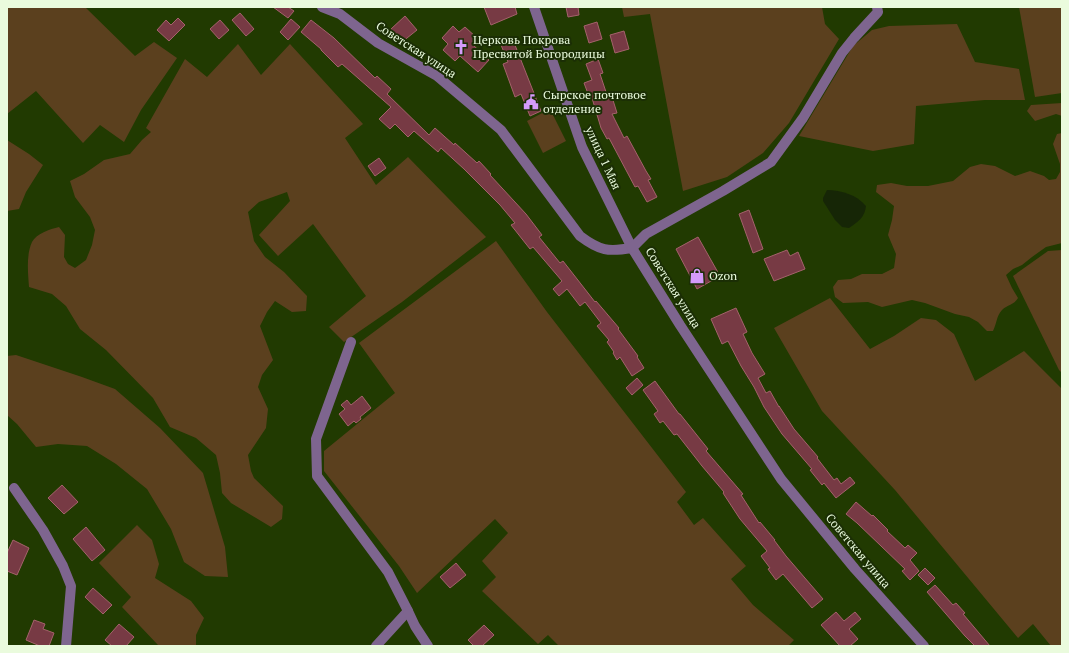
<svg xmlns="http://www.w3.org/2000/svg" width="1069" height="653" font-family="'PT Serif',serif">
<style>
.green{fill:#5b401e}
.water{fill:#162606}
.building{fill:#773a44;stroke:#a4626b}
.lines{fill:none;stroke-linecap:round;stroke-linejoin:round}
.minor{stroke:#7e658f;stroke-width:10}
.labels{text-anchor:middle;stroke-width:4;stroke-linejoin:round;paint-order:stroke}
.poi-label{font-size:12px;fill:#eafbdd;stroke:#1b2e05;text-anchor:start}
.street-label{font-size:12px;fill:#eafbdd;stroke:#1b2e05}
</style>
<rect width="100%" height="100%" fill="#213a01"/>
<g class="green">
<path d="M7,7H86V8L135,56L154,42L177,58L141,110L124,142L100,125L83,143L36,91L7,114Z"/>
<path d="M622,7H822L825,24L839,39L789,123L763,153L727,177L683,191L650,14L624,17Z"/>
<path d="M1019,7H1062V93L1035,97Z"/>
<path d="M957,24L975,62L1019,69L1025,100H985L916,106L914,144L873,151L799,136L853,46L872,30L889,26Z"/>
<path d="M238,44L261,75L290,44L363,124L345,138L376,185L408,157L486,237L402,302L344,342L329,327L366,296L313,224L278,256L259,235L290,201L287,192L259,202L248,212L254,241L265,257L284,272L307,296L306,311L292,312L275,301L267,312L260,326L273,360L262,375L258,387L268,409L266,428L248,455L251,471L254,478L283,506L282,519L271,527L231,503L222,493L220,473L216,455L196,438L170,427L153,398L106,350L80,329L66,306L52,294L29,287C28,273 26,255 32,242C36,234 50,229 59,227L65,235L64,257L68,264L75,268L86,260L92,245L95,230L90,217L75,197L70,181L84,174L104,160L130,154L142,140L151,132L146,128L185,59L207,77Z"/>
<path d="M1062,103V116L1056,114L1035,121L1027,111L1031,105Z"/>
<path d="M550,109L566,141L543,153L527,121Z"/>
<path d="M1062,133V243L1046,247L1032,257L1022,265L1013,269L1006,275L1012,288L1018,298C1014,305 1007,305 1002,310C996,317 997,323 993,331H987L978,322L969,317L955,314L925,303L912,300L882,307L868,302L843,303L835,297L833,287L838,280L851,279L862,274H882L894,268L896,254L888,235L892,220L894,206L876,192L877,185L891,183L907,186H928L953,181L970,167L981,164L995,166L1015,176L1030,171L1044,176L1049,180L1056,179L1060,172V164L1053,144L1057,134Z"/>
<path d="M7,140L29,154L43,165L26,192L19,209L7,211Z"/>
<path d="M496,241L547,312L686,492L677,502L694,525L703,518L746,566L731,579L753,605L794,640L788,646H559L548,635L538,644L482,591L496,577L482,561L508,533L495,519L417,593L399,566L324,471V451L395,393L359,343Z"/>
<path d="M1062,250V373L1059,370L1013,276L1048,251Z"/>
<path d="M830,298L870,349L894,336L921,318L936,320L954,334L975,381L1024,351L1062,389V646H1051L1033,624L1018,638L895,490L822,411L774,328Z"/>
<path d="M16,355L82,377L115,389L160,428L181,450L203,473L225,547L228,577L205,576L184,562L171,529L147,489L116,464L87,446L58,444L36,447L17,424L7,415V356Z"/>
<path d="M137,525L152,540L159,564L155,578L191,601L204,618L196,635V646H158V645L122,607L131,597L99,563Z"/>
</g>
<path class="water" d="M827,190C841,190 857,195 866,206C865,217 858,222 849,228L842,227L835,220L823,201V198Z"/>
<g class="building">
<path d="M273,7H288L294,11L288,18Z"/>
<path d="M484,7H515L517,14L491,25Z"/>
<path d="M566,7H578L579,15L568,17Z"/>
<path d="M240,13L254,29L246,36L232,20Z"/>
<path d="M405,16L417,30L402,42L391,29Z"/>
<path d="M178,18L185,25L169,41L157,30L166,20L171,25Z"/>
<path d="M291,19L300,27L288,40L280,32Z"/>
<path d="M220,20L229,30L219,39L210,29Z"/>
<path d="M311,20L334,38L375,78L377,76L391,89L387,94L429,135L435,128L454,145L455,143L477,163L479,161L491,174L490,175L526,214L542,235L539,237L560,263L563,261L595,302L596,301L619,328L618,329L638,356L637,357L644,368L632,376L620,357L617,360L613,353L614,352L607,342L609,340L597,326L601,323L585,302L580,306L567,289L559,296L553,289L562,281L533,247L530,249L511,225L515,223L500,205L464,169L441,148L438,152L414,131L408,137L395,124L390,129L379,119L391,107L342,64L338,67L321,50V49L301,32Z"/>
<path d="M597,22L602,39L589,43L584,26Z"/>
<path d="M453,26L459,32L465,27L477,38L472,44L489,60L478,72L460,56L455,61L443,50L448,44L442,38Z"/>
<path d="M624,31L629,49L615,53L610,35Z"/>
<path d="M513,40L541,111L530,116L521,94L515,97L503,64L508,62L501,45Z"/>
<path d="M598,59L603,73L600,74L608,98L612,97L617,113L612,114L624,138L627,136L646,171L651,179L648,180L657,197L647,202L638,186L635,187L609,138L607,139L601,128L592,98L590,99L584,83L592,80L586,64Z"/>
<path d="M379,158L386,168L375,176L368,166Z"/>
<path d="M749,210L763,249L753,253L739,214Z"/>
<path d="M698,237L720,276L697,289L676,249Z"/>
<path d="M787,250L790,256L798,252L805,269L774,281L764,259Z"/>
<path d="M736,308L747,332L743,334L752,353L765,374L758,378L766,393L770,391L779,407V406L794,429L818,457L817,458L834,480L837,478L841,484L850,477L855,483L836,498L824,483L822,485L810,470L812,469L782,434L764,407L754,387L741,366L728,341L722,344L711,319Z"/>
<path d="M637,378L643,385L632,395L626,388Z"/>
<path d="M655,381L679,414H680L708,449L706,451L743,494L741,495L759,523L760,522L775,540H774L786,556L823,599L812,608L783,574L776,580L768,569L770,568L761,556L767,551L740,519L723,493L724,492L702,466L677,434L674,435L663,421L660,423L654,414L658,411L643,390Z"/>
<path d="M362,396L371,408L360,417L361,419L356,423L354,421L348,426L339,414L345,409L341,405L347,400L351,405Z"/>
<path d="M62,485L78,502L64,514L48,498Z"/>
<path d="M856,502L872,516L873,515L888,530L887,531L905,548L908,545L917,553L910,560L919,571L910,580L902,571L905,569L857,523L846,514Z"/>
<path d="M86,527L105,550L92,561L73,539Z"/>
<path d="M13,540L29,548L17,575L7,571V553Z"/>
<path d="M456,563L466,575L450,588L440,577Z"/>
<path d="M925,568L935,578L928,585L918,575Z"/>
<path d="M935,585L953,605L956,603L965,613L963,614L990,646H975L965,636L927,592Z"/>
<path d="M93,588L112,605L103,614L85,597Z"/>
<path d="M836,612L844,621L855,612L861,619L849,629L858,639L850,646H840L821,625Z"/>
<path d="M34,620L45,624L43,629L54,633L49,646H40L26,640Z"/>
<path d="M119,624L134,637L126,646H112L105,640Z"/>
<path d="M484,625L494,635L482,646H474L468,640Z"/>
</g>
<g class="lines">
<g class="minor">
<path d="M322,7L340,14L378,43L437,76L501,130L580,236C600,251 608,252 632,248"/>
<path d="M534,7L582,147L632,248L680,325L781,479L855,569L924,646"/>
<path d="M632,248L646,234L723,191L771,162L803,118L842,53L854,38L878,12L877,7"/>
<path d="M351,342L316,439L317,476L388,572L408,611L376,646"/>
<path d="M14,488L43,530L63,566L71,586L66,646"/>
<path d="M408,611L415,626L428,646"/>
</g>
</g>
<defs>
<g id="church-bare" transform="scale(1.2)"><path d="M-1.2-6h2.4v3.5h3.3v2.4h-3.3V6h-2.4V-.1h-3.3v-2.4h3.3Z" fill="#d59bfa" stroke="#1b2e05" stroke-width="2.5" paint-order="stroke"/></g>
<g id="civic-bare" transform="scale(1.2)"><path d="M-.6-6.5H3V-4.5H.6V-3L4-1V1h2V6H-6V1h2V-1L-.6-3ZM-1.2 2.5V6h2.4V2.5Z" fill="#d59bfa" stroke="#1b2e05" stroke-width="2.5" paint-order="stroke"/></g>
<g id="shop-bare" transform="scale(1.2)"><path d="M-5-2.5h2.3a2.7 3.5 0 0 1 5.4 0H5L5.5 6h-11ZM-1.5-2.5h3a1.5 2.3 0 0 0-3 0Z" fill="#d59bfa" stroke="#1b2e05" stroke-width="2.5" paint-order="stroke"/></g>
</defs>
<g fill-rule="evenodd">
<use href="#church-bare" x="461" y="47"/>
<use href="#civic-bare" x="531" y="102"/>
<use href="#shop-bare" x="697" y="276"/>
</g>
<g class="labels">
<g class="poi-label">
<text x="473" y="44">Церковь Покрова<tspan x="473" dy="14">Пресвятой Богородицы</tspan></text>
<text x="543" y="99">Сырское почтовое<tspan x="543" dy="14">отделение</tspan></text>
<text x="709" y="280">Ozon</text>
</g>
<g class="street-label">
<text transform="translate(416 50) rotate(33)" y="4">Советская улица</text>
<text transform="translate(603 158) rotate(65)" y="4">улица 1 Мая</text>
<text transform="translate(673 288) rotate(58)" y="4">Советская улица</text>
<text transform="translate(858 551) rotate(50)" y="4">Советская улица</text>
</g>
</g>
<rect width="1069" height="653" fill="none" stroke="#eafbdd" stroke-width="16"/>
</svg>
